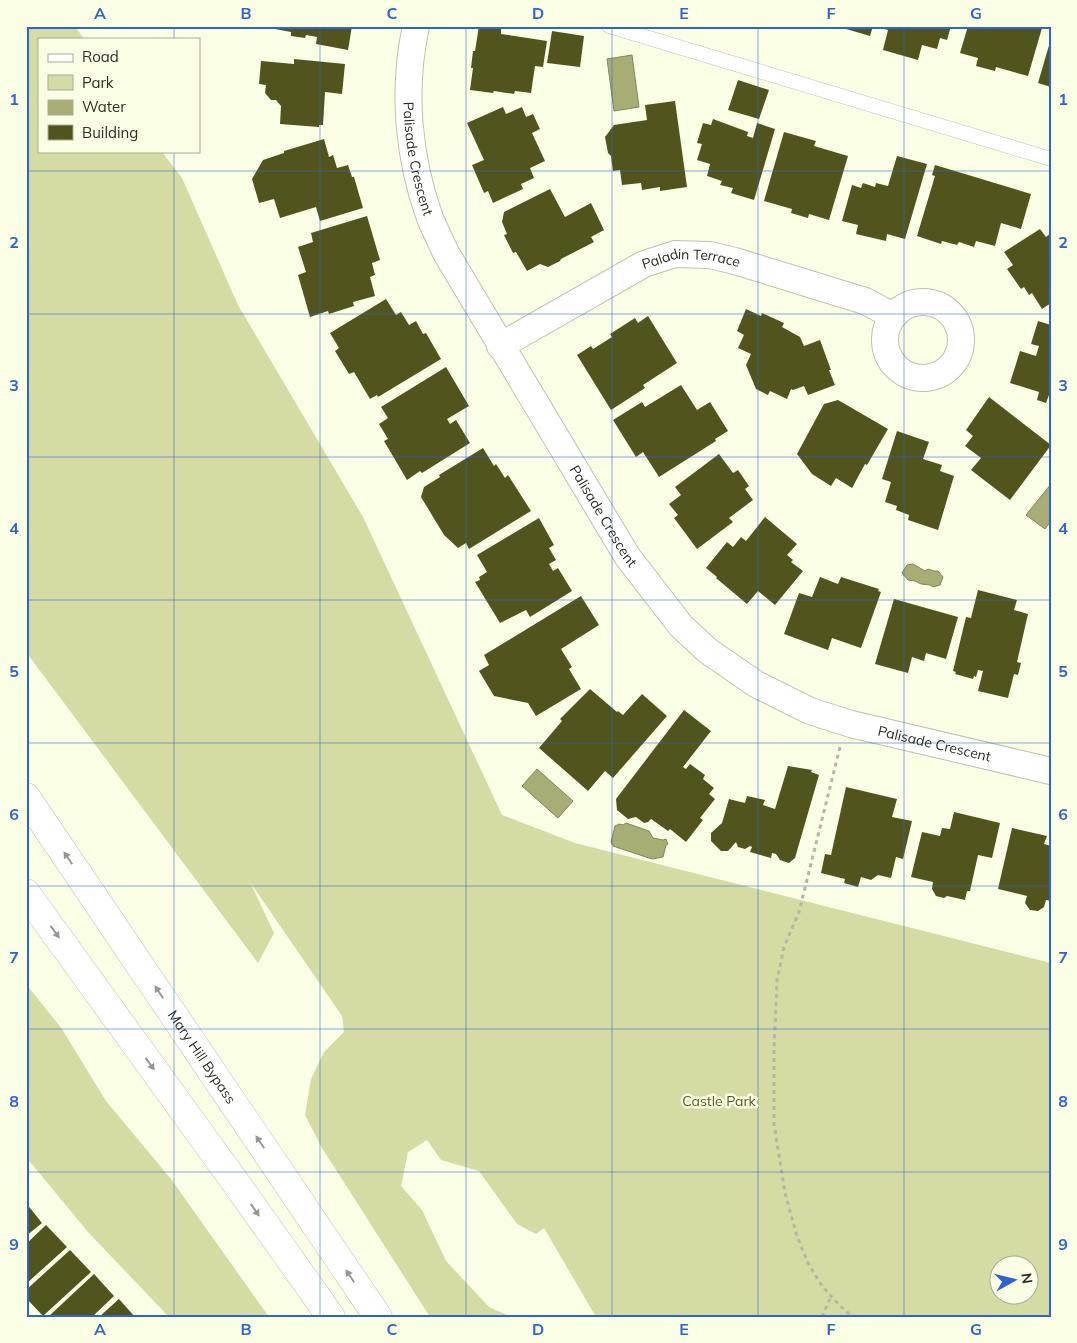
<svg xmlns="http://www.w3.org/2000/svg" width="1077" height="1343" font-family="Mulish,sans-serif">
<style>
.green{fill:#d4dba3;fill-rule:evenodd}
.water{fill:#a7ad74;stroke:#82875c}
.building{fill:#51551d}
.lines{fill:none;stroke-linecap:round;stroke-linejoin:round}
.lane-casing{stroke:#bfc2ab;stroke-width:15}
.street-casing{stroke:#bfc2ab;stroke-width:28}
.highway-casing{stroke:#bfc2ab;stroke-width:29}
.path{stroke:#b4b7a3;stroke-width:3;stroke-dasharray:4 4;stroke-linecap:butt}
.lane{stroke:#fff;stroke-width:14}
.street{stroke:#fff;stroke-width:26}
.highway{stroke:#fff;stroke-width:28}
.oneway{fill:#969692}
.grid{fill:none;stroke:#3063d2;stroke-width:1;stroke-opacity:0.55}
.labels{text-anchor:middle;stroke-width:5;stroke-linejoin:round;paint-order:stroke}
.street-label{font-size:14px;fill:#2d2e25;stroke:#fafee5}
.park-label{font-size:14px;fill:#585d1d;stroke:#fafee5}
.neatline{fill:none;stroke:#3063d2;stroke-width:2}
.grid-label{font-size:16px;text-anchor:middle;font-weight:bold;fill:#3063d2}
</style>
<rect width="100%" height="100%" fill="#fafee5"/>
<g class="green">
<path d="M26,26H75L84,39H39V151H161L182,178L238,305L363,517L502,815L575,843L1051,963V1317H596L544,1228L536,1234L517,1224L479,1171L441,1160L427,1140L408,1152L401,1186L422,1210L446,1261L489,1307L511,1317H430L322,1148L305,1115L311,1079L324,1052L344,1032L342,1016L250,882L274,933L258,963L26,652ZM1000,1266H1030V1296H1000Z"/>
<path d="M26,984L62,1029L106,1101L171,1179L269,1317H169L88,1232L26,1157Z"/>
</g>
<g class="water">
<path d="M632,55L639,107L614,111L607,59Z"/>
<path d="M1051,484V521L1045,529L1026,515Z"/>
<path d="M913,564L925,571L928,569L934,571H938L943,577L940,585L933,587L930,585L921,584L915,581L908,580L902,573L907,565Z"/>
<path d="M537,769L573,801L558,818L522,786Z"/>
<path d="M626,823L649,831L653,838L663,840L666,839L668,844L666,845L663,857L652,859L613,846L611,842L615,826L619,824L623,825Z"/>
</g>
<g class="building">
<path d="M276,26H352L348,50L316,44L317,37L306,35L305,38L291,36V32L275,29Z"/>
<path d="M479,26L501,29V34L547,41L543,67L535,66L531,93L515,91L514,94L494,91L493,93L470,90L473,68H471L473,51H475Z"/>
<path d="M836,26H873L870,36Z"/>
<path d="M885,26H951L947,40L940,38L937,49L922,45L918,60L883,50L888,30L884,29Z"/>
<path d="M968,26H1037L1042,28L1028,76L996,67L995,71L976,66L978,58L960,53Z"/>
<path d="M552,31L584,36L580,67L547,63Z"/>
<path d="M1050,42H1051V87L1038,83Z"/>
<path d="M294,59L345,64L342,94L325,92L323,125H319V127L280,124L281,106L276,100H271L265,93L266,85L259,84L261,61L294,64Z"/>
<path d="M738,80L769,90L759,119L728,110Z"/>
<path d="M675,101L687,187L660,191V187L642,190L641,183L622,185L620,170L613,171L611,156L608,153L605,137L614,125L647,120L645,105Z"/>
<path d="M503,107L506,114L522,107L526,117L533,114L540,129L532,133L545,161L530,168L534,178L521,184L523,189L493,203L488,191L484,193L472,165L484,160L467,123Z"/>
<path d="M713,119L748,132L747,136L753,138L757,123L775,129L754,200L731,193L733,188L720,185L722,181L707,176L710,164L697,160L702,144L697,143L703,123L711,125Z"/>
<path d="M784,132L816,141L814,146L848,156L829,220L809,214L808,218L791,213L792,209L764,201Z"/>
<path d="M324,139L329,157L333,155L337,168L348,165L352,177H354L363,208L320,221L316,207L280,218L274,199L259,203L252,179L263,160L284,153V151Z"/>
<path d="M897,156L927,164L905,239L887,234L886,241L856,234L858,225L842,221L852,185L861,188L863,183L875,187L876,183L888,186Z"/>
<path d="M935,165L1031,194L1021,229L1001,223L995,246L976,241L974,247L959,242L957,245L942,241L941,244L917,236L935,176L932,175Z"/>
<path d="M550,189L565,217L591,203L604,230L591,237L594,242L561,259L560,261L548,267L540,264L527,271L516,252L513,253L504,235L507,234L502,222L504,212Z"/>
<path d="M367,216L380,260L372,263L375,275L370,277L375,296L353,302L354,306L329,314L328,311L310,317L298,275L306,272L298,247L313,242L311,233Z"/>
<path d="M1040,229L1046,237L1051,233V303L1042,309L1032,293L1029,295L1024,287L1021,289L1007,269L1013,265L1004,252Z"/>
<path d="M386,299L396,315L401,312L409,325L416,321L423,334L426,333L441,359L378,397L377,395L370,399L354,372L349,374L335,351L339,348L330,333Z"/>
<path d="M746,309L761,316L762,313L784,323L782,327L800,337L804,346L820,340L831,370H829L835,385L808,395L804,386L793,390L791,389L787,399L770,391L768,395L756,389L746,365L751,354L738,348L744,335L737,331Z"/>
<path d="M648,316L677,363L643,385L645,388L611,410L577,355L591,346L593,349L612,337L610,334L635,318L638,323Z"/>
<path d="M1038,321L1051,325V395H1049L1046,403L1037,400L1039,392L1010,383L1020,351L1036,356L1039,346L1031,344Z"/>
<path d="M446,367L469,406L447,419L450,424L456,420L470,443L422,473L420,471L407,480L384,441L388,439L379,424L388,418L381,407Z"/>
<path d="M681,385L697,410L710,402L728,431L715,439L716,441L659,477L643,452L636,457L613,420L642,402L645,407Z"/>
<path d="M989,397L1051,445L1010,500L971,470L981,458L965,446L973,436L966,430Z"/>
<path d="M838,400L888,429L867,465L865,464L852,488L836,478L831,486L812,474L797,454L824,404Z"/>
<path d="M897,431L929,442L923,459L942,465L940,471L954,476L938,530L908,520L909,515L896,510L897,506L885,502L891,482L882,479Z"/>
<path d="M483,448L494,466L496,464L505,478L508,475L531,511L469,549L466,543L458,548L444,535L421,497L424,487L440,477L439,475Z"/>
<path d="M719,454L733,473L738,470L749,486L745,489L753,500L729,518L733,522L697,549L674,518L678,515L669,504L681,495L675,487Z"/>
<path d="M765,517L797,544L787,555L793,560L791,562L803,571L775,605L758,591L747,604L716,578L717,577L706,568L727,542L733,547L741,537L746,541Z"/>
<path d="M539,518L554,545L549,548L556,560L549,564L553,571L558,568L572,591L530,617L526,610L500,623L475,582L480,580L479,577L487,572L477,555Z"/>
<path d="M820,577L838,584L841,577L879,589L878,591L881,592L861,648L832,638L828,650L784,634L799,593L812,597Z"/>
<path d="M978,590L1017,600L1014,610L1028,614L1017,662L1021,663L1018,675L1014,674L1008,698L978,691L983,671L978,670L976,677L974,676L973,679L955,674L956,672L953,671L966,617L971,618Z"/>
<path d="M581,596L599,625L561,649L572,667L569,669L581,689L536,716L528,703L494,696L479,671L489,665L484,655Z"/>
<path d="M894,599L958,617L946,659L926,653L924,661L912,657L908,673L875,664Z"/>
<path d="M590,689L617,712L618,711L623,715L642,694L667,716L613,778L605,771L588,791L539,748L562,721L560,719Z"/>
<path d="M684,710L711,731L683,767L686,769L690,764L705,775L703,779L714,788L709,794L715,799L700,818L703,820L686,842L670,829L668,831L651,819L648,822L644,823L636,817L628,819L617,810L616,799Z"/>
<path d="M788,766L812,770L811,772L819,775L795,858L789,863L780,860L776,854L772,853L771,858L750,852L752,847L750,846L745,849L738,847L736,842L728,851H721L711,841V833L722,823L729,799L745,803L747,796L765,800L763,805L775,809Z"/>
<path d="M846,787L897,799L892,817L912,821L903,859L896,857L891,878L878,875L871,880L861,877L858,887L844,883L845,879L821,873L825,854L831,855Z"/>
<path d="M954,812L1000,823L992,858L978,855L970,891H967L965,900L947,896L944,898L936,896L932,889L933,882L911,877L922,832L940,836L942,828L950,829Z"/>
<path d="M1012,828L1047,836L1044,844L1051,846V901L1046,900L1044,907L1038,911L1030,910L1025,903L1027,896L998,889Z"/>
<path d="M26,1203L42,1223L26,1236Z"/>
<path d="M46,1225L67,1247L26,1284V1244Z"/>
<path d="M70,1250L91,1272L43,1316L26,1298V1290Z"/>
<path d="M94,1274L114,1296L92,1317H48Z"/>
<path d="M119,1299L135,1317H99Z"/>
</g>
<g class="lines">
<g class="lane-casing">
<path id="lane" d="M609,26L1051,159"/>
</g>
<g class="street-casing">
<g id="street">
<path id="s1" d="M416,26C402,90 408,157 430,218C435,230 441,242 446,253L627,556L681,626L708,651L756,684L810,711L851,724L1051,771"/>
<circle cx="923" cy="340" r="38"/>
<path id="s2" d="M500,346L644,264L675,254L710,255L735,261L865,301L893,316"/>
</g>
</g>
<g class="highway-casing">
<g id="highway">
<path id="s3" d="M26,797L378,1317"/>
<path d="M26,893L238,1186L331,1317"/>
</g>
</g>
<g class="path">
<path d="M840,747L799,912L784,947L777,980L774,1050V1124L785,1193L797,1236L808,1263L822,1286L840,1306L853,1317"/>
<path d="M822,1317L831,1296"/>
</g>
<use href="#lane" class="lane"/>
<use href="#street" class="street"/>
<use href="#highway" class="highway"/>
</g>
<defs><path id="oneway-solid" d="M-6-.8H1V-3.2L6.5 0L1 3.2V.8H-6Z" transform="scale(1.25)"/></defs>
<g class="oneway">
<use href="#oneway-solid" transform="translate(68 858) rotate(-124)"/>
<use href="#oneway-solid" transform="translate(55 932) rotate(54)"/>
<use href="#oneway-solid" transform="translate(159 992) rotate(-124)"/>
<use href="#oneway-solid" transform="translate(150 1064) rotate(54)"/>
<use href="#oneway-solid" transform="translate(260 1142) rotate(-124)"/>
<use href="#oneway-solid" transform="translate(255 1210) rotate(55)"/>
<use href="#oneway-solid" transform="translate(350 1276) rotate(-124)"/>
</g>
<path class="grid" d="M174,26V39M320,26V1317M466,26V1317M612,26V1317M758,26V1317M904,26V1317M174,151V1317M26,171H1051M26,314H1051M26,457H1051M26,600H1051M26,743H1051M26,886H1051M26,1029H1051M26,1172H1051"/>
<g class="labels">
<g class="street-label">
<text dy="5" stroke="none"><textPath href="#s1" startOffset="134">Palisade Crescent</textPath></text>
<text dy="5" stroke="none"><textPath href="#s2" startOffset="214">Paladin Terrace</textPath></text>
<text dy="5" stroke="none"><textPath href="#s1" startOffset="540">Palisade Crescent</textPath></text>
<text dy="5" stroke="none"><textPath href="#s1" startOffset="959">Palisade Crescent</textPath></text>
<text dy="5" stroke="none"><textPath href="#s3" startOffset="314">Mary Hill Bypass</textPath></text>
</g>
<g class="park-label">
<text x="719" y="1106">Castle Park</text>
</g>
</g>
<rect width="1077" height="1343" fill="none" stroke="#fafee5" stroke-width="55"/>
<rect x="38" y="38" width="162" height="115" fill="#fafee5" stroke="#a8ab98"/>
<rect x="48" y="54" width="25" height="8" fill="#ffffff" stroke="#a8ab98"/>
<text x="82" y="62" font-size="15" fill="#2d2e25">Road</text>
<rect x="48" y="75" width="25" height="15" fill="#d4dba3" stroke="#a8ab98"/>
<text x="82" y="88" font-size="15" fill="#2d2e25">Park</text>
<rect x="48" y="100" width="25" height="15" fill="#a7ad74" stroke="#a8ab98"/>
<text x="82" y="112" font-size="15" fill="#2d2e25">Water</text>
<rect x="48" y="125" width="25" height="15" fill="#51551d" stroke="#a8ab98"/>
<text x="82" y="138" font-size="15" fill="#2d2e25">Building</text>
<g transform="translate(1014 1280) rotate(82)"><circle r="24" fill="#fafee5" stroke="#a8ab98"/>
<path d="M0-4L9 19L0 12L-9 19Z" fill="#3063d2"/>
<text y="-8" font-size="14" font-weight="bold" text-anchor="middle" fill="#2d2e25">N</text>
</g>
<rect x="28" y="28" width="1022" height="1288" class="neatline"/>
<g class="grid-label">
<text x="100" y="19">A</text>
<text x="246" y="19">B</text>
<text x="392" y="19">C</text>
<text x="538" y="19">D</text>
<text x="684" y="19">E</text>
<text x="831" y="19">F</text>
<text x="976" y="19">G</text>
<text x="14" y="105">1</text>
<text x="1063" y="105">1</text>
<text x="14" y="248">2</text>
<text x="1063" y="248">2</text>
<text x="14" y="391">3</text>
<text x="1063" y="391">3</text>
<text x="14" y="534">4</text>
<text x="1063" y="534">4</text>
<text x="14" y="677">5</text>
<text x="1063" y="677">5</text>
<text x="14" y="820">6</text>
<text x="1063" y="820">6</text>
<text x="14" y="963">7</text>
<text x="1063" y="963">7</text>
<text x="14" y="1107">8</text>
<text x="1063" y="1107">8</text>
<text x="14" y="1250">9</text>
<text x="1063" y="1250">9</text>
<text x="100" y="1335">A</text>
<text x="246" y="1335">B</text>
<text x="392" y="1335">C</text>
<text x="538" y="1335">D</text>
<text x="684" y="1335">E</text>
<text x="831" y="1335">F</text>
<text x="976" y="1335">G</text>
</g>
</svg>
